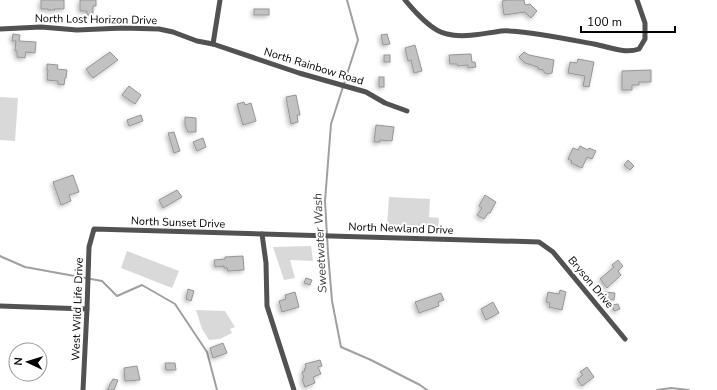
<svg xmlns="http://www.w3.org/2000/svg" width="717" height="390" font-family="'Nunito Sans',sans-serif">
<style>
.green{fill:#d9d9d9}
.lines{fill:none;stroke-linecap:round;stroke-linejoin:round}
.stream{stroke:#a0a0a0;stroke-width:2}
.building{fill:#c2c2c2;stroke:#969696;filter:url(#shadow)}
.street{stroke:#525252;stroke-width:5}
.labels{text-anchor:middle;stroke-width:4;stroke-linejoin:round;paint-order:stroke}
.street-label{font-size:11px;fill:#000;stroke:#fff}
.water-label{font-size:12px;font-style:italic;fill:#414141;stroke:#fff}
</style>
<defs>
<filter id="shadow"><feDropShadow dx="-2" dy="2" stdDeviation="2" flood-color="#0004"/></filter>
</defs>
<rect width="100%" height="100%" fill="#fff"/>
<g class="green">
<path d="M0,97L18,98L15,141L0,140Z"/>
<path d="M389,197L430,199L429,217L439,218L438,228L387,225Z"/>
<path d="M311,246L313,261L290,260L295,278L284,280L273,247Z"/>
<path d="M127,251L179,271L172,288L121,268Z"/>
<path d="M196,310L225,311L235,327L230,329L232,333L220,339L209,340L202,329Z"/>
</g>
<g class="lines">
<g class="stream">
<path d="M347,0L358,40L331,124L325,201L328,253L332,301L341,347L371,360L420,385L427,390"/>
<path d="M0,256L2,257L25,267L102,281L117,296L142,285L175,304L207,352L217,390"/>
<path d="M657,390L671,388L689,390"/>
</g>
</g>
<g class="building">
<path d="M41,0H64V9H54L55,10H48V9H41Z"/>
<path d="M80,0H96V6H93V15H87V11H80Z"/>
<path d="M506,0H524L525,5L530,4L537,11L531,18L525,12L504,15L502,1Z"/>
<rect x="254" y="9" width="15" height="6"/>
<path d="M13,34L20,35L19,41L36,42L35,53L26,52L25,58L17,57V51H15L16,41H12Z"/>
<path d="M387,34L390,44L383,45L381,35Z"/>
<path d="M415,45L422,71L414,73L411,60L408,61L405,48Z"/>
<path d="M110,52L118,60L93,78L86,69Z"/>
<path d="M524,52L529,55L554,60L552,73L548,74L545,73L543,70L538,69V67L525,63L519,57Z"/>
<path d="M471,54L472,62H475L476,67L468,68V65L458,66L457,64H450L449,55Z"/>
<rect x="384" y="55" width="6" height="7"/>
<path d="M578,59L594,62L589,87L583,86L585,76L568,73L570,62L577,63Z"/>
<path d="M47,64L58,65L57,69L67,70L66,78H65L64,85L58,84V81L47,80L48,70H47Z"/>
<path d="M651,70V82H639V85H632V90H622V71Z"/>
<rect x="379" y="77" width="5" height="10"/>
<path d="M129,86L141,95L135,104L122,95Z"/>
<path d="M296,95L300,115H297L298,122L291,124L286,97Z"/>
<path d="M244,102L245,105L251,103L256,121L243,125L237,104Z"/>
<path d="M141,115L143,121L129,126L127,120Z"/>
<path d="M185,117L196,118V132H188L185,125Z"/>
<path d="M376,125L394,127L392,141L380,140V142H374Z"/>
<path d="M174,132L180,151L174,153L168,133Z"/>
<path d="M203,138L206,147L197,151L193,142Z"/>
<path d="M580,146L588,150L589,148L596,151L592,159L587,157L582,168L571,163L572,161L568,159L573,148L578,150Z"/>
<path d="M628,160L634,166L630,170L624,165Z"/>
<path d="M73,175L79,192L69,195L71,201L61,205L53,182Z"/>
<path d="M177,190L182,197L163,208L159,200Z"/>
<path d="M485,195L496,202L490,213H488L484,219L477,215L482,208L479,206Z"/>
<path d="M243,256L244,270L228,271L227,268H224V266L215,267L214,260L225,259V257Z"/>
<path d="M618,260L623,266L618,271L621,275L607,288L600,279L614,267L612,265Z"/>
<path d="M306,278L312,280L310,285L304,283Z"/>
<path d="M188,289L194,291L191,301L186,299Z"/>
<path d="M560,290L566,292L562,310L549,307L550,303L546,302L548,292L559,294Z"/>
<path d="M295,292L299,307L282,312L279,301L286,299L285,295Z"/>
<path d="M605,292L615,293L614,300L604,299Z"/>
<path d="M441,293L444,300L438,302L439,306L419,313L415,302Z"/>
<path d="M493,302L499,313L486,320L481,309Z"/>
<path d="M618,304L620,309L614,311L612,305Z"/>
<path d="M223,343L227,353L213,358L210,348Z"/>
<path d="M320,360L322,366L318,367L321,374L313,377L315,383L305,387L302,379L304,378L302,372L305,371L304,369L306,368L305,364Z"/>
<path d="M165,363H175L176,370H166Z"/>
<path d="M137,366L140,380L125,381L124,368Z"/>
<path d="M587,367L594,377L582,386L577,379L583,375L580,372Z"/>
<path d="M113,379L118,380L114,390H107Z"/>
</g>
<g class="lines">
<g class="street">
<path d="M405,0C414,11 433,32 447,34C462,38 480,34 495,32C500,31 505,30 510,31C538,33 567,39 594,44C610,47 624,54 639,49L645,39V23L637,0"/>
<path d="M0,29L41,27L77,30L123,28L159,29L173,32L197,41L213,44L299,73L366,92L385,103L407,111"/>
<path d="M213,44L220,0"/>
<path d="M262,234L266,263L267,306L294,390"/>
<path d="M0,306L87,309"/>
<path d="M83,390L87,309L89,247L94,229L539,242L553,252L625,339"/>
</g>
</g>
<g class="labels">
<g class="street-label">
<text transform="translate(96 19) rotate(1)" y="4">North Lost Horizon Drive</text>
<text transform="translate(314 66) rotate(17)" y="4">North Rainbow Road</text>
<text transform="translate(178 222) rotate(2)" y="4">North Sunset Drive</text>
<text transform="translate(401 228) rotate(2)" y="4">North Newland Drive</text>
<text transform="translate(591 282) rotate(50)" y="4">Bryson Drive</text>
<text transform="translate(77 309) rotate(-88)" y="4">West Wild Life Drive</text>
</g>
<g class="water-label">
<text transform="translate(320 243) rotate(-93)" y="4">Sweetwater Wash</text>
</g>
</g>
<g transform="translate(28 362) rotate(274)"><circle r="19" fill="#ffffff" stroke="#999999"/>
<path d="M0-3L7 15L0 10L-7 15Z" fill="#000000"/>
<text y="-6" font-size="11" font-weight="bold" text-anchor="middle" fill="#000000">N</text>
</g>
<path d="M581 26v6h94v-6" fill="none" stroke="#000000" stroke-width="2"/>
<text x="587" y="26" font-size="12" fill="#000000" stroke="#ffffff" stroke-width="3" paint-order="stroke">100 m</text>
</svg>
